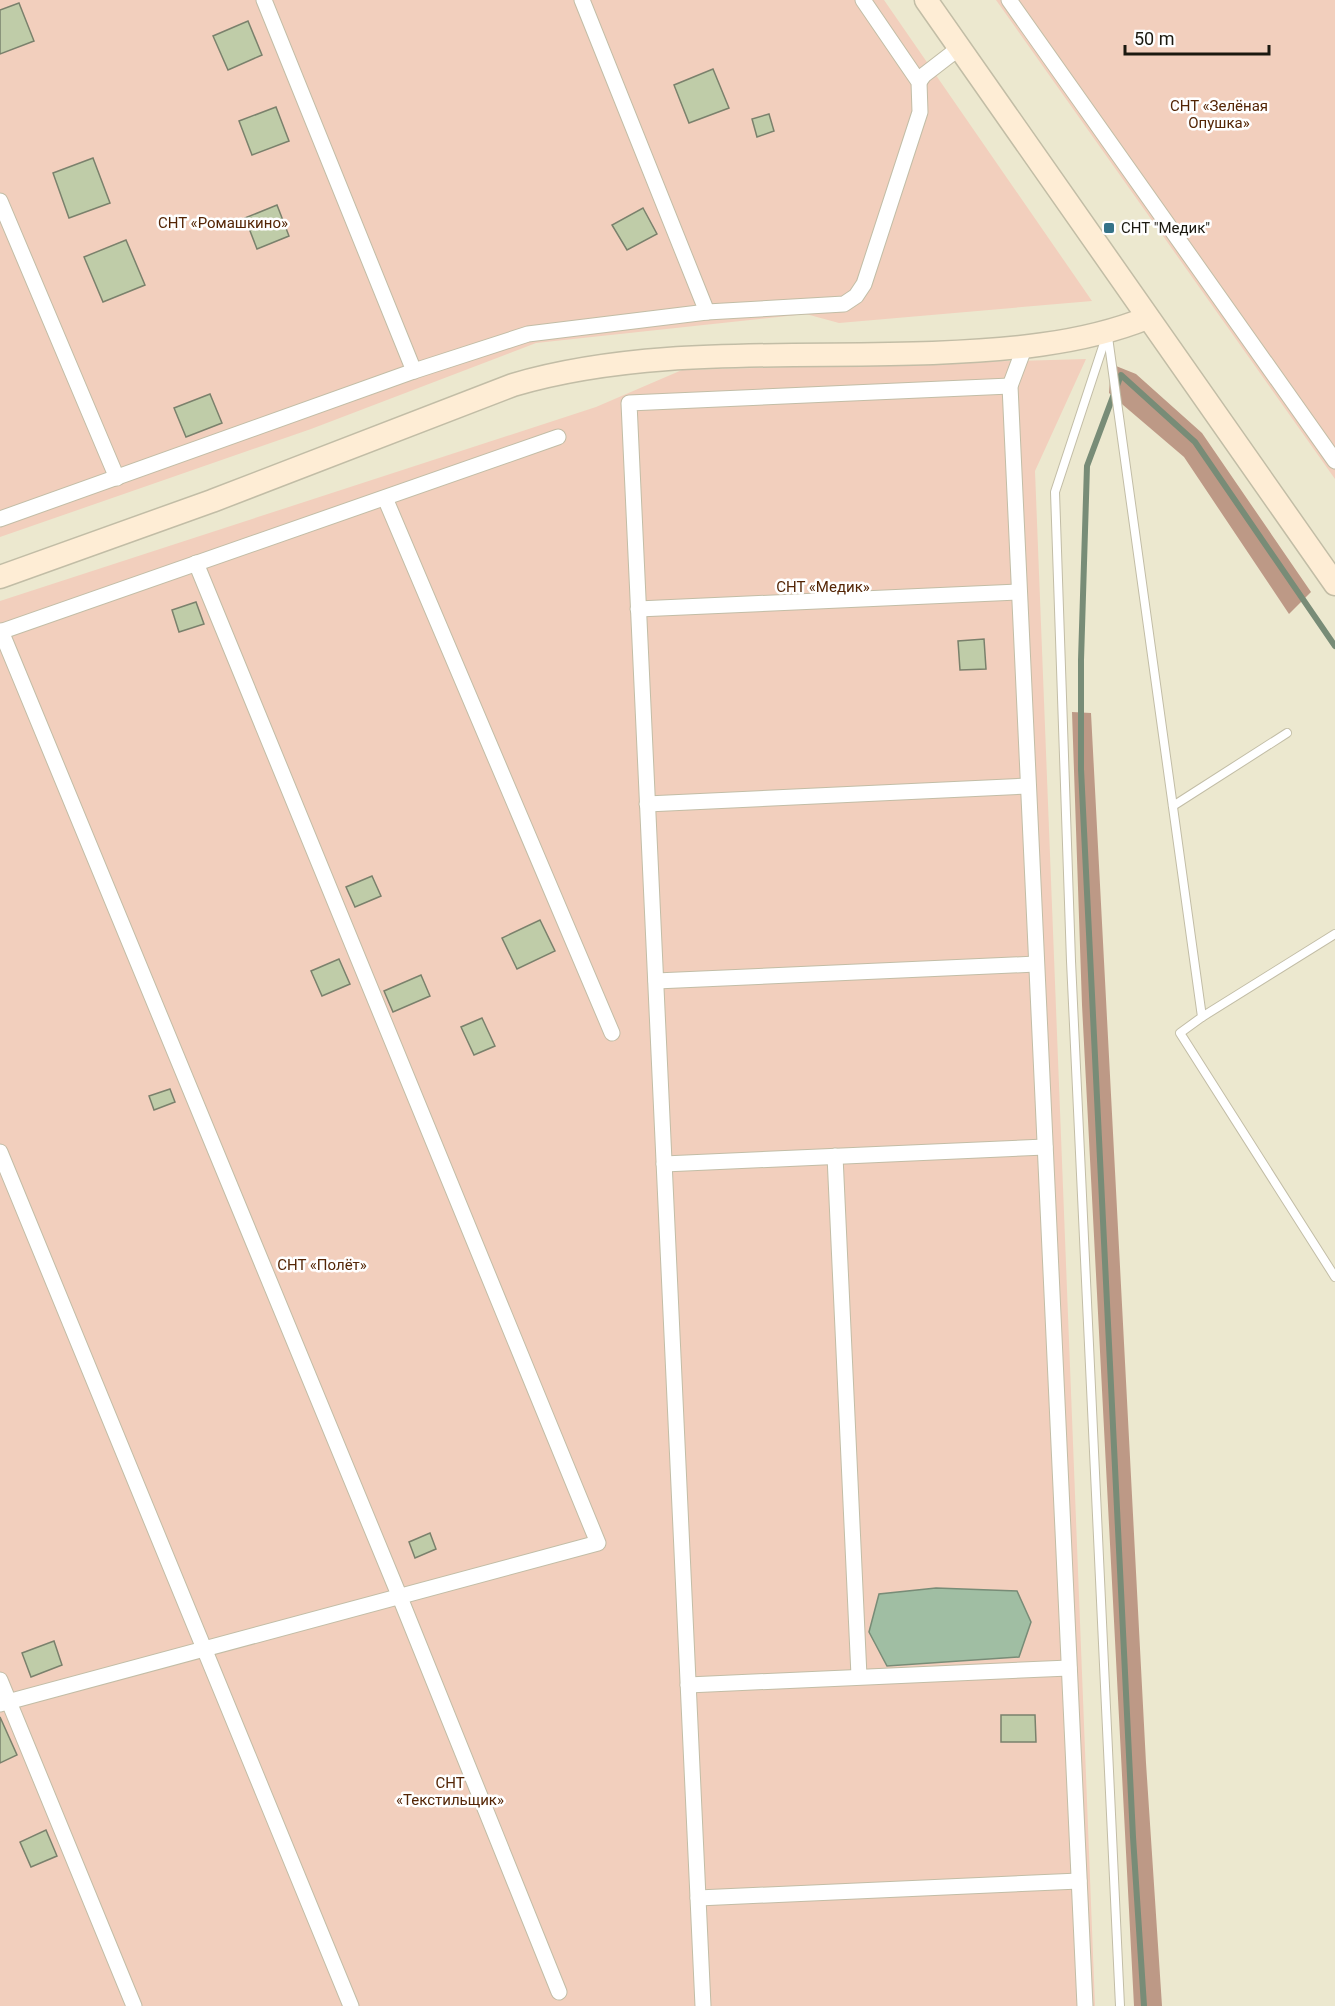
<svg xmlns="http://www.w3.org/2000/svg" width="1335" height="2006" font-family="Roboto,sans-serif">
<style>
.green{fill:#f2cfbd}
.forest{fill:#bd9986}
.water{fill:#a0bea3;stroke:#788c77;stroke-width:1.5}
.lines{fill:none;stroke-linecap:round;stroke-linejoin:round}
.stream{stroke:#788c77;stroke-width:6}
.building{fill:#bfcca8;stroke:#7a816c;stroke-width:1.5}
.lane-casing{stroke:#c2bda6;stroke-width:10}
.street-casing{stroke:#c2bda6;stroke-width:17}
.secondary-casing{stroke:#c2bda6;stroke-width:25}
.lane{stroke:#fff;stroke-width:8}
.street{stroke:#fff;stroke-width:15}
.secondary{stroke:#feedd5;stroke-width:22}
.poi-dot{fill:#347388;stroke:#fff;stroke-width:2}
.labels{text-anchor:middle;stroke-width:5;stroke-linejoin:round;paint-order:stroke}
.park-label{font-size:15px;fill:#542505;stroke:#fff}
.poi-label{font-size:15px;fill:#1b1910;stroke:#fff;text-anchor:start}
</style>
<rect width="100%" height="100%" fill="#ece8cf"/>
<g class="green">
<path d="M0,0H884L1092,301L839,323L806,314L536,343L311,429L0,537Z"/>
<path d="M996,0H1335V479Z"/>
<path d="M1086,359L1035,471L1095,2006H0V601L596,407L682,370Z"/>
</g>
<g class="forest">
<path d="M1111,364L1136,374L1202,433L1311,592L1289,614L1184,457L1109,393Z"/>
<path d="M1072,712L1091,713L1146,1763L1162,2006H1134L1082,1005Z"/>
</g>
<path class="water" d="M936,1588L1017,1591L1031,1622L1019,1657L887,1666L869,1632L879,1594Z"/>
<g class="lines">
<path class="stream" d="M1144,2006L1133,1837L1081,769V660L1087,466L1121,375L1195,442L1335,646"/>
</g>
<g class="building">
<path d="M19,3L34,41L0,54V10Z"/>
<path d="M248,21L262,55L228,70L213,36Z"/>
<path d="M713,69L729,108L689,123L674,85Z"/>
<path d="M276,107L289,141L252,155L239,121Z"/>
<path d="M769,114L774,131L757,137L752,119Z"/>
<path d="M93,158L110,203L69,218L53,173Z"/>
<path d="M277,205L289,236L257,249L245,218Z"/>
<path d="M643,208L657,234L627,250L612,225Z"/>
<path d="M126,240L145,285L103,302L84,257Z"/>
<path d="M210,394L222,423L186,437L174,408Z"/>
<path d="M196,602L204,624L179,632L172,610Z"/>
<path d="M984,639L986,669L960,670L958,641Z"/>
<path d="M372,876L381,896L355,907L346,887Z"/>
<path d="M540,920L555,951L517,969L502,938Z"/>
<path d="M339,959L350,984L322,996L311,971Z"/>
<path d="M421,975L430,996L393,1012L384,991Z"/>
<path d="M482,1018L495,1046L474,1055L461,1027Z"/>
<path d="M170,1089L175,1102L154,1110L149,1096Z"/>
<path d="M430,1533L436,1549L415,1558L409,1542Z"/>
<path d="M54,1641L62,1665L31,1677L22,1653Z"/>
<path d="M1001,1715H1035L1036,1742H1001Z"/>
<path d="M0,1717L17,1755L0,1763Z"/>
<path d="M46,1830L57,1856L31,1867L20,1842Z"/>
</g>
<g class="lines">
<g class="lane-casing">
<g id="lane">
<path d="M1107,334L1055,492L1071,961L1120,2006"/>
<path d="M1108,337L1202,1017L1180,1033L1335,1277"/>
<path d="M1173,806L1287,733"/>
<path d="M1202,1017L1335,934"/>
</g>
</g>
<g class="street-casing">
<g id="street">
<path d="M264,0L414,371"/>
<path d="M582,0L707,312"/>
<path d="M1009,0L1335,461"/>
<path d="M919,82L924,75L959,48"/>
<path d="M0,201L117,478"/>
<path d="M1025,346L1010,386L1085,2006"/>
<path d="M385,498L612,1033"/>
<path d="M0,519L414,371L528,334L707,312L844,304L856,296L864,284L920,112L919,82L863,0"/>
<path d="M638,609L1019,592"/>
<path d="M1,631L399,1595L559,1992"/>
<path d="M0,632L558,437"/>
<path d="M647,804L1028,786"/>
<path d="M656,981L1036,964"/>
<path d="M0,1152L351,2006"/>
<path d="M835,1156L859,1676"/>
<path d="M664,1164L1045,1147"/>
<path d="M0,1680L134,2006"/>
<path d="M688,1685L1069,1668"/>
<path d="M0,1704L598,1543L196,563"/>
<path d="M698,1898L1079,1881"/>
<path d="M703,2006L629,403L1010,386"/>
</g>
</g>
<g class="secondary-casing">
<g id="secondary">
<path d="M926,0L1335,584"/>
<path d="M0,577L212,501L513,385C645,346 796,358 933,353C1004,350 1080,345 1147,318"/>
</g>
</g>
<use href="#lane" class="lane"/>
<use href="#street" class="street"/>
<use href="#secondary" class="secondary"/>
</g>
<rect class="poi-dot" x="1103" y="222" width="12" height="12" rx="3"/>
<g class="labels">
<g class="park-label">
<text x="1219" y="111">СНТ «Зелёная<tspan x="1219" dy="17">Опушка»</tspan></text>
<text x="223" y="228">СНТ «Ромашкино»</text>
<text x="823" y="592">СНТ «Медик»</text>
<text x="322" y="1270">СНТ «Полёт»</text>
<text x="450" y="1788">СНТ<tspan x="450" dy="17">«Текстильщик»</tspan></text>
</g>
<g class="poi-label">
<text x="1121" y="233">СНТ "Медик"</text>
</g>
</g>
<path d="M1125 45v9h144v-9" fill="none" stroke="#1b1910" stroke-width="3"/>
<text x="1134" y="45" font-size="18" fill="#1b1910" stroke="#ffffff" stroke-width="4.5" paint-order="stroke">50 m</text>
</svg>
